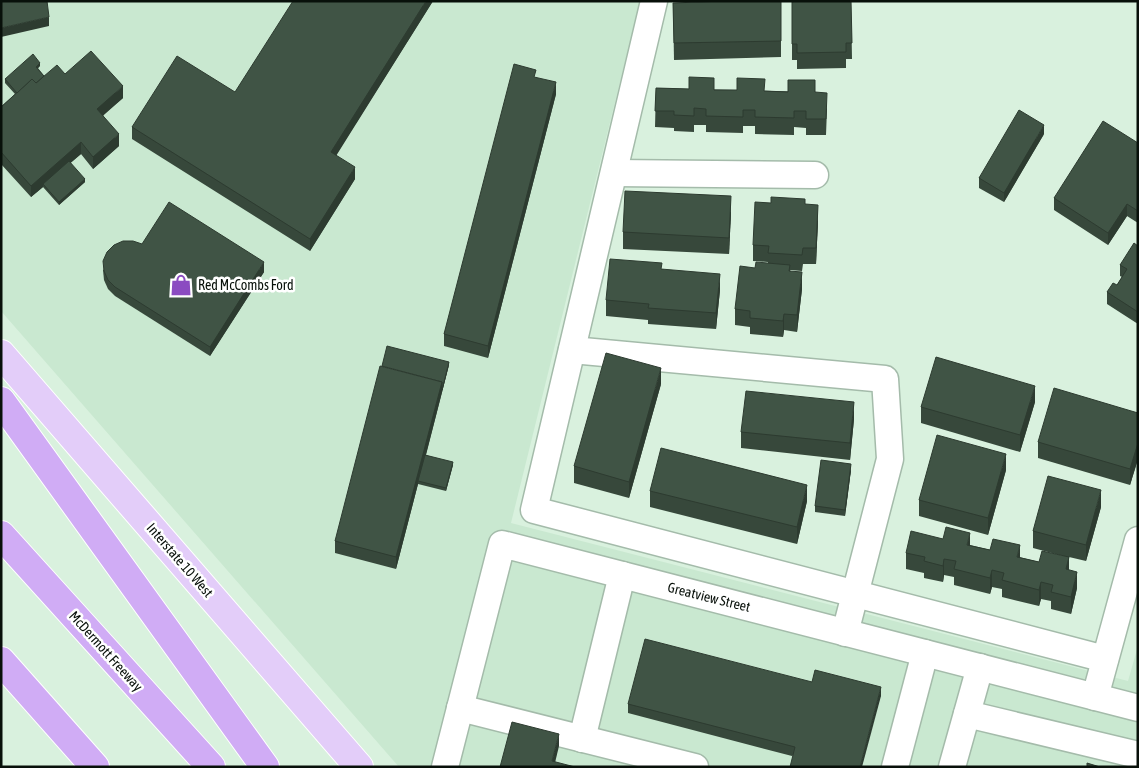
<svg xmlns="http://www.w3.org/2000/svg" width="1139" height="768" font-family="'Asap Condensed',sans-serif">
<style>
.built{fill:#c9e8d0}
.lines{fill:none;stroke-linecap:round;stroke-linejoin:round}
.minor-casing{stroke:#a4bbaa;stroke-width:29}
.major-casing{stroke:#fff;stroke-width:30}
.highway-casing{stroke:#fff;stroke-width:30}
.minor{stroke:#fff;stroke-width:26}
.major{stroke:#e3cdf9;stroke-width:28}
.highway{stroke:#d0acf5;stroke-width:28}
.wall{fill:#37483b}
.shaded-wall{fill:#2d3b30}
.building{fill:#405445;stroke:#2d3b30}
.labels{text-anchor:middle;stroke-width:5;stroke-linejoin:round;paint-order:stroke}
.poi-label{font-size:14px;fill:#08100a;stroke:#fff;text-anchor:start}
.street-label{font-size:14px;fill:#08100a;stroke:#fff}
</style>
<rect width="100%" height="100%" fill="#d9f1de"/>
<path class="built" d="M1,1H640L511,523L1128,681L1138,646V767H399L1,311Z"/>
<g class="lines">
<g class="minor-casing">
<g id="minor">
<path d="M654,1L534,510L1105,659"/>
<path d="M614,173L815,175"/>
<path d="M572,350L885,379L890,459L845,633"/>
<path d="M1095,697L1138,540"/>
<path d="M460,708L695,767"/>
<path d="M967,714L1138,755"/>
<path d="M582,739L622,575"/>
<path d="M445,767L502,544L1138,708"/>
<path d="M895,767L925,653"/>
<path d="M952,767L980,667"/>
</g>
</g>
<g class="major-casing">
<path id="major" d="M1,354L359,767"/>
</g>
<g class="highway-casing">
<g id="highway">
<path d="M1,401L265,767"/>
<path d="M1,535L211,767"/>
<path d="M1,661L95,767"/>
</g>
</g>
<use href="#minor" class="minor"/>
<use href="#major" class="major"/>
<use href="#highway" class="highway"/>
</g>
<g class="wall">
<path d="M433,1L336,155L355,179L310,251L132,139V127L235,92Z"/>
<path d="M781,1V57L674,60L673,3Z"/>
<path d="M851,1L852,59H846V68L797,69V60H792V2Z"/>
<path d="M40,66L38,68L44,76L65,74L123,98L103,115L119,146L93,169L81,154L70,163L85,182L59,205L43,187L31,197L1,164V107L15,94L5,83V79Z"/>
<path d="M536,77L556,94L488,358L444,346V334Z"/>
<path d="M656,88L815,92L827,109L826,135H806V128L794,127V135L755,134V126H743V133L706,132V125H694V132L674,131V128L655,127Z"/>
<path d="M1044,134L1004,202L979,188V178Z"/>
<path d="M1138,143V223L1127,216L1108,245L1054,210V198Z"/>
<path d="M805,204L818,221L816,264H803L802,271L790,270L802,289L797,332L784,330L783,337L750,334V327L735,325V309L755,268L768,263V262L753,261V245Z"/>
<path d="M731,212L729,254L623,249V232Z"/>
<path d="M142,244L264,272L210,356L115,296L108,289L104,280L103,270Z"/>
<path d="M1138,246V324L1107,304V292L1117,285L1122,277L1120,276V265Z"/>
<path d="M662,269L720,290L716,329L648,324V320L606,316V300Z"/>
<path d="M449,365L426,455L453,465L446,491L418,484L396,569L335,553V541Z"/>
<path d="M661,384L629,498L574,483V466Z"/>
<path d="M1035,402L1020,452L921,423V407Z"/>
<path d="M1138,413V459L1130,485L1038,458V442Z"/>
<path d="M854,419L850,460L741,448V432Z"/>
<path d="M851,470L845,516L815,512V506Z"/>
<path d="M1006,470L988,535L919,516V500Z"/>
<path d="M650,491L807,501L797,544L650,507Z"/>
<path d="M1101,507L1086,561L1069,557V570L1077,588L1071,614L1051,609V601L1041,599L1039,606L1002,597V589L992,587L990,594L954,585V577L944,575L943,582L924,578V573L906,569V553L970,545L1039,562L1063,556L1033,548V531Z"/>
<path d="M812,682L881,696L792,756L628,713V704Z"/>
</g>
<g class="shaded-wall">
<path d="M426,1H433L331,164V152Z"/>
<path d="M49,17V26L1,37V28Z"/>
<path d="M40,63V66L36,70V67Z"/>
<path d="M556,82V94L488,358V346Z"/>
<path d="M123,86V98L97,121V109Z"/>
<path d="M1044,125V134L1004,202V193Z"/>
<path d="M119,134V146L93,169V157Z"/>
<path d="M81,142V154L44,186L43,184V187L31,197V186Z"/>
<path d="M355,167V179L310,251V239Z"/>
<path d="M85,179V182L59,205V202Z"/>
<path d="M731,196V212L729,254V238Z"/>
<path d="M1127,204V216L1108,245V233Z"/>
<path d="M818,205V221L816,264V248Z"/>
<path d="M264,262V272L210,356V347Z"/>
<path d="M802,272V289L797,332V315Z"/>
<path d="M720,274V290L716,329V313Z"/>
<path d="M784,314V330L783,337V321Z"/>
<path d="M449,362V365L419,481H418V484L396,569V557L442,382Z"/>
<path d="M661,368V384L629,498V482Z"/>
<path d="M1035,386V402L1020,452V435Z"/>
<path d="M854,402V419L850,460V443Z"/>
<path d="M1138,443V459L1130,485V469Z"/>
<path d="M1006,454V470L988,535V518Z"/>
<path d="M453,462V465L446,491V488Z"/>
<path d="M851,464V470L845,516V510Z"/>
<path d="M807,485V501L797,544V527Z"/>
<path d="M1101,490V507L1086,561V545Z"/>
<path d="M970,533V549L967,545Z"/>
<path d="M1020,545V561L1017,557Z"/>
<path d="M1069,557V573L1066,569Z"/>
<path d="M944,559V575L943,582V566Z"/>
<path d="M992,570V587L990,594V578Z"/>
<path d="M1077,572V588L1071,614V597Z"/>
<path d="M1041,582V599L1039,606V590Z"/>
<path d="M881,687V696L862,767H860Z"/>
<path d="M559,734V746L554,767L552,761Z"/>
</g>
<g class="building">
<path d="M1,1H47L49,17L1,28Z"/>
<path d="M293,1H426L331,152L355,167L310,239L132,127L177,56L235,92Z"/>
<path d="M724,1H781V41L674,43L673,3Z"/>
<path d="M797,1H851L852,43H846V52L797,53V44H792V2Z"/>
<path d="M91,51L123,86L97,109L119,134L93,157L81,142L31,186L1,152V107L32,79L36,83L57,65L65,74Z"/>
<path d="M33,54L40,63L36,67L44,76L36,83L32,79L17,93L5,79Z"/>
<path d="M514,64L536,70L534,77L556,82L488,346L444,334Z"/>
<path d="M689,77L714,78V90H737V78L765,79L764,91L788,92V80H815V92L827,93L826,119H806V111H794V118L755,117V110H743V117L706,116V109L694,108V116L674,115V111H655L656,88L689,89Z"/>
<path d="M1019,110L1044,125L1004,193L979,178Z"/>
<path d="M1103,121L1138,143V211L1127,204L1108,233L1054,198Z"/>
<path d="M69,161L85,179L59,202L43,184Z"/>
<path d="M625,191L731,196L729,238L623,232Z"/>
<path d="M771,197L805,199V204L818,205L816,248H803L802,255L768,253L769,246L753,245L755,202L771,203Z"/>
<path d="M169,202L264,262L210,347L115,287L108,280L104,271L103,261L107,252L114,245L123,241H133L142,244Z"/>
<path d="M1134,243L1138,246V312L1107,292L1113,283L1117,285L1127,269L1120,265Z"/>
<path d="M610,259L662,263L661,269L720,274L716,313L648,308L649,304L606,300Z"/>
<path d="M756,262L790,265L789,271L802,272L797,315L784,314L783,321L750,318V311L735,309L740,266L755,268Z"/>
<path d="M387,346L449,362L442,390V382L382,366Z"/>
<path d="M606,353L661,368L629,482L574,466Z"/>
<path d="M936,357L1035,386L1020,435L921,407Z"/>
<path d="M380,366L442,382L396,557L335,541Z"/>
<path d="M1054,388L1138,413V443L1130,469L1038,442Z"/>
<path d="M746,391L854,402L850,443L741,432Z"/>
<path d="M937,435L1006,454L988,518L919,500Z"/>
<path d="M661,448L807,485L797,527L650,491Z"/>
<path d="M425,455L453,462L446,488L418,481Z"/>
<path d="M821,460L851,464L845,510L815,506Z"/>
<path d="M1048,476L1101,490L1086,545L1033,531Z"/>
<path d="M946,527L970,533L967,545L990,550L993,539L1020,545L1017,557L1039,562L1042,551L1069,557L1066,569L1077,572L1071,597L1051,592L1053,585L1041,582L1039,590L1002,580L1004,573L992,570L990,578L954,569L956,561L944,559L943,566L924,561L925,557L906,553L911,531L943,539Z"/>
<path d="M645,639L812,682L815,670L881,687L860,767H790L795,747L628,704Z"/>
<path d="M512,722L559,734L552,761L575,767H500Z"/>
<path d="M1087,763L1100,767H1087Z"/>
</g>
<defs>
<g id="shop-bare" transform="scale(1.725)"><path d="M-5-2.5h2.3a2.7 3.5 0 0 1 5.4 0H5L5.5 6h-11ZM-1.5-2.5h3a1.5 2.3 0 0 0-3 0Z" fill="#8b4bc1" stroke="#fff" stroke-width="2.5" paint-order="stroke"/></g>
</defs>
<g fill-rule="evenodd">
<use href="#shop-bare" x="181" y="285"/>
</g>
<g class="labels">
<g class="poi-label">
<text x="198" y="290">Red McCombs Ford</text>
</g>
<g class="street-label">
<text transform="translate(180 560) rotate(49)" y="5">Interstate 10 West</text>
<text transform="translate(709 597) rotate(14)" y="5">Greatview Street</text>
<text transform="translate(106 651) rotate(48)" y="5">McDermott Freeway</text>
</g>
</g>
<rect width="1139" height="768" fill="none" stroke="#08100a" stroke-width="5"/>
</svg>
